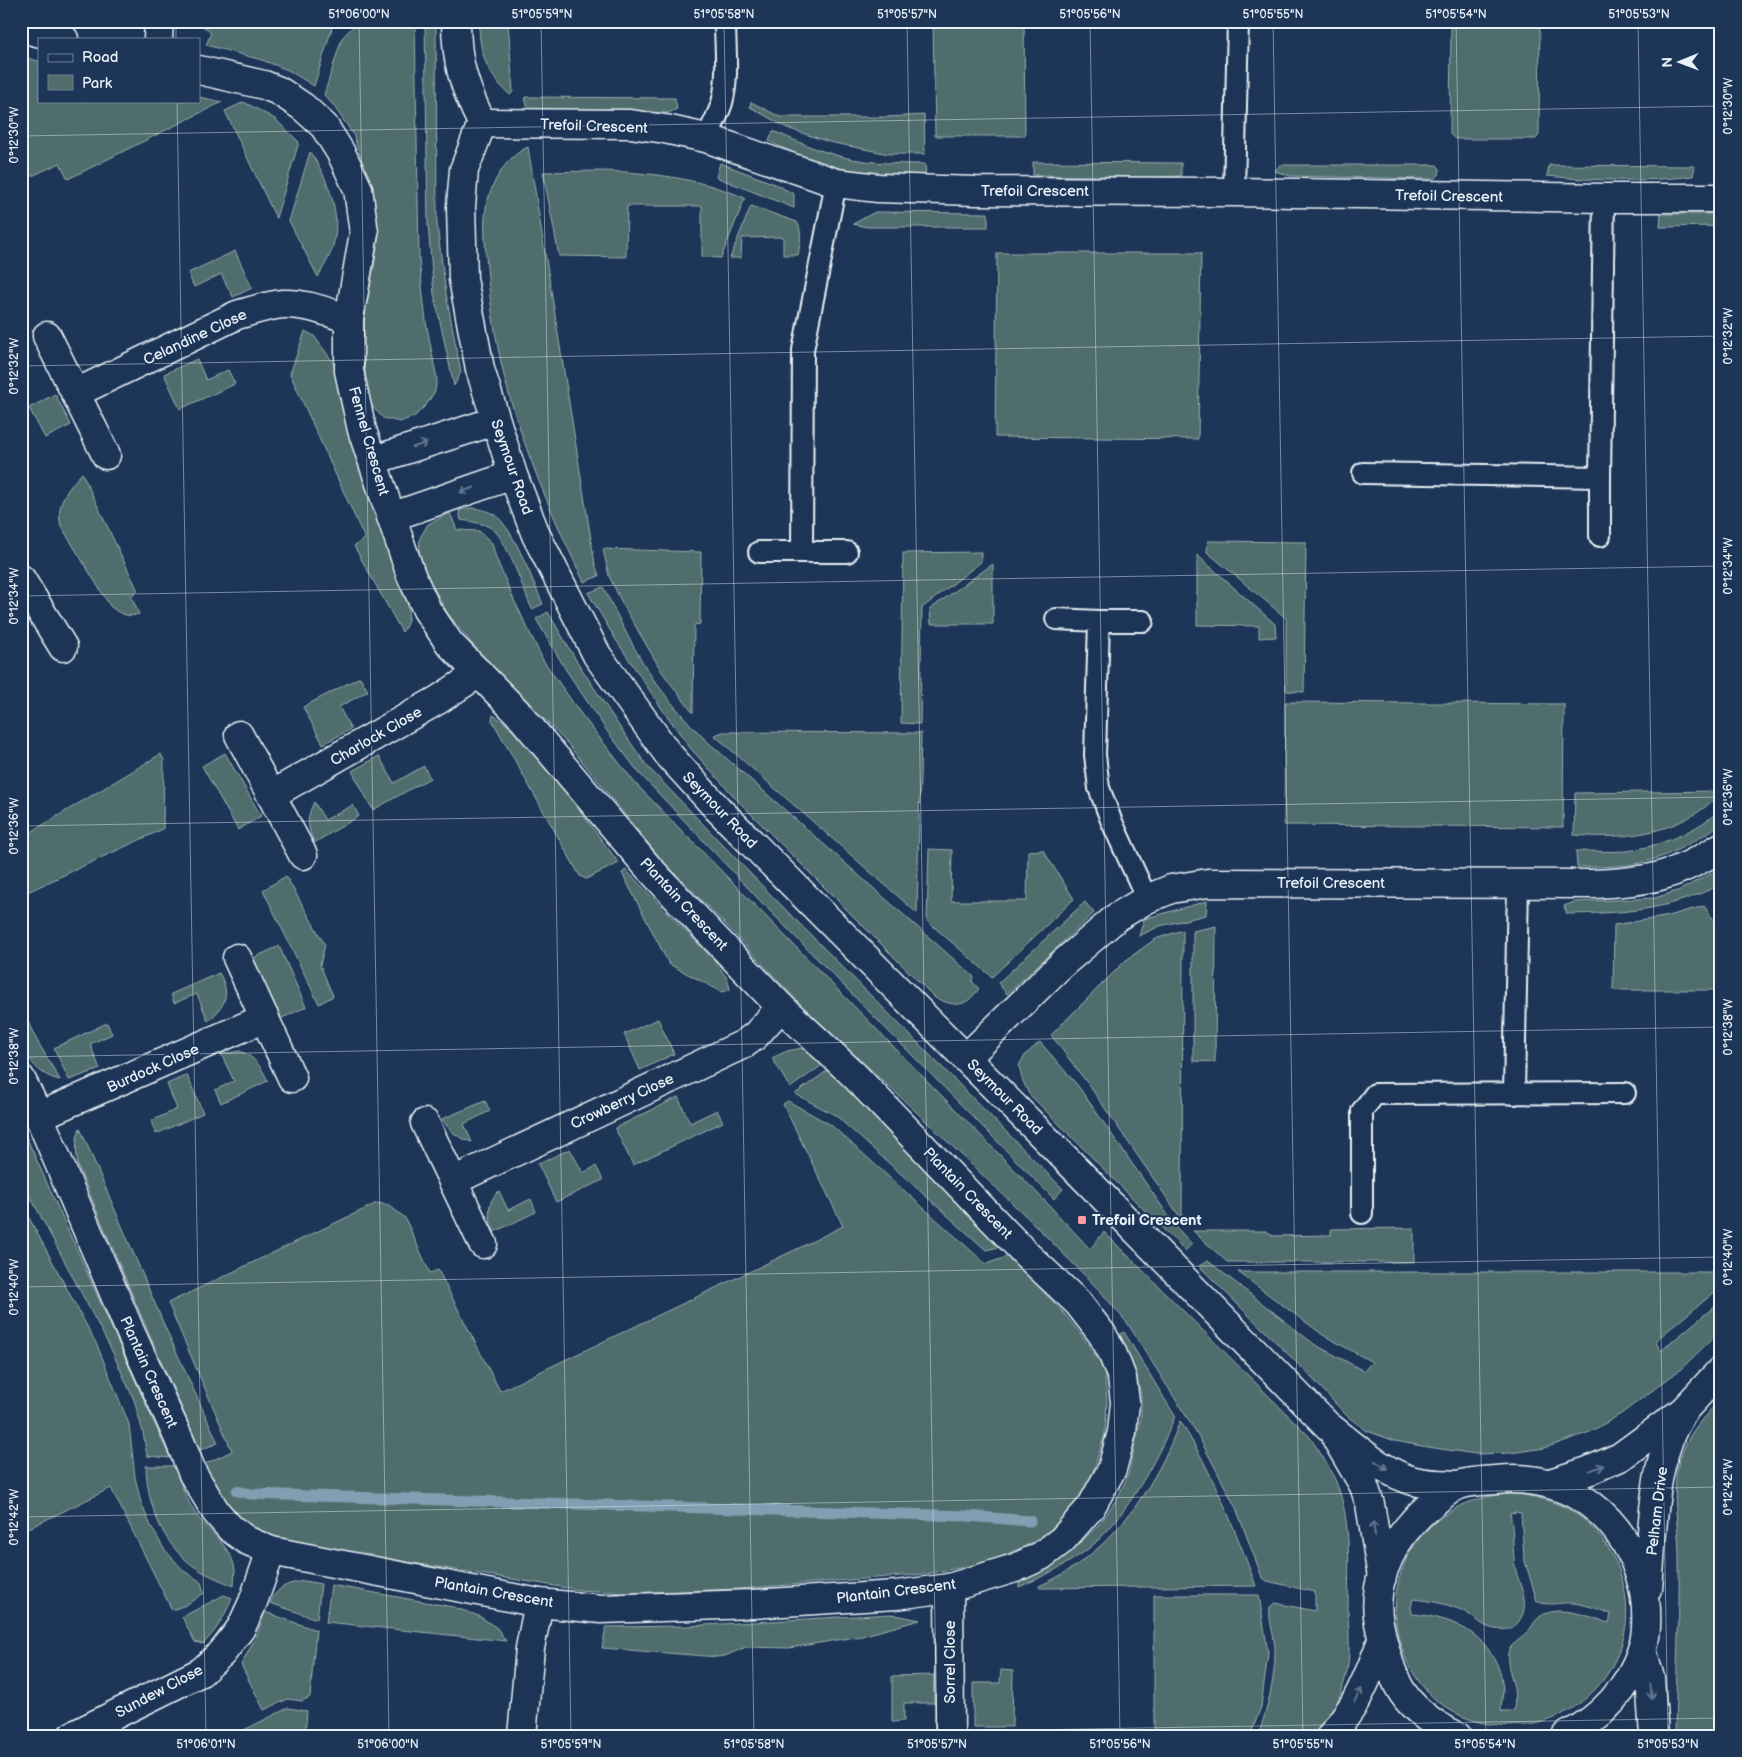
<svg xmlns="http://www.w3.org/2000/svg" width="1742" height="1757" font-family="'Balsamiq Sans',sans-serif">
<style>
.green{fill:#506d6c;stroke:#9cafb2;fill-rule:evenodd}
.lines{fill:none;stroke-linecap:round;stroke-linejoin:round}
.stream{stroke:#829eb2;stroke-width:11}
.service-casing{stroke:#e8f1f8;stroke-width:24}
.minor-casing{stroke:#e8f1f8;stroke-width:31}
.tertiary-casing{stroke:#e8f1f8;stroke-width:31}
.service{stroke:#1d3557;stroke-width:20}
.minor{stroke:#1d3557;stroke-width:28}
.tertiary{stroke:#1d3557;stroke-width:28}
.oneway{stroke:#64778f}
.ticks{fill:none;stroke:#e8f1f8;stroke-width:1;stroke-opacity:0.45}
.poi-dot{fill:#ff9aa2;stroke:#1d3557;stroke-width:2}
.labels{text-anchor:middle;stroke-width:4;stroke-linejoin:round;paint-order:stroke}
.street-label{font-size:15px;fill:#e8f1f8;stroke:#1d3557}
.poi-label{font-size:15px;font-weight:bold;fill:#e8f1f8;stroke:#1d3557;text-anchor:start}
.neatline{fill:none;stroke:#e8f1f8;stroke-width:2}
.ticks-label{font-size:12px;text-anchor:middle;fill:#e8f1f8}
</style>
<rect width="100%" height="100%" fill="#1d3557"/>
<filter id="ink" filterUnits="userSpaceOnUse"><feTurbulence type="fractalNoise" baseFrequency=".02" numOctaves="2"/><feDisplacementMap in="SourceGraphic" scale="10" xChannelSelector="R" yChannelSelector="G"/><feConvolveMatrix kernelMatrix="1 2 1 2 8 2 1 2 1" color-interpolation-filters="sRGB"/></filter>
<g filter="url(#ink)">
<g class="green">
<path d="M197,21H325L332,28L314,86L288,70L262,60L206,45L211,33Z"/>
<path d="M358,21H415L419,259L426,322L437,379L435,391L427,404L415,416L400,422L383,418L372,406L366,383L363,352V324L375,261L378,238L373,186L362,161L353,134L333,105L324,95L342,38Z"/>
<path d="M425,21H436L437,225L446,294L461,372L454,386L434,294L428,225Z"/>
<path d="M479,21H508L513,92L510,95C486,73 479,53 479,21Z"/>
<path d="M933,21H1024L1025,136H935Z"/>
<path d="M1451,21H1540L1539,135L1536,139H1455L1450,134Z"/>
<path d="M21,57L39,61V101H199V97L222,102L68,179L60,163L21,181Z"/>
<path d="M525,97L675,98L677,109L668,113L534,109L527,106Z"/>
<path d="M244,102L275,119L299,142L276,218L225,111Z"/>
<path d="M751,102L780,117H886L924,115L925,154H889L829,142L787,128L750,107Z"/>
<path d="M773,131C792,139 811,148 832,154C861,163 894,164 925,164L926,177C865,176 824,170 769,141Z"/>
<path d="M528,147L595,564L599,576L584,582C558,528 534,474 516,417C499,368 490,308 486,256C485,239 483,220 487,203C493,180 506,157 528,147Z"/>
<path d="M310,152C328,178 342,214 333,246C330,257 323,268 318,277L289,221Z"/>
<path d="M1033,162L1181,163V176L1156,177L1033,175Z"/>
<path d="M720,163L775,184L794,194V208L716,177Z"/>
<path d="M1280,165H1437L1440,169L1439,175L1433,179L1290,176L1275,171Z"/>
<path d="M1549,165L1695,166L1693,176C1647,182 1593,181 1547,176Z"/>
<path d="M599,171C649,172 699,178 745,198L721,258L702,257V206H627L626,257L559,256L543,172Z"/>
<path d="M751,206L797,222C803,232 800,244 798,255H783V237L742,238L741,258H730Z"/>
<path d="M875,212L988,213V227H866L853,224Z"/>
<path d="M1661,214H1721V226L1660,227Z"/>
<path d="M235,251L252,288L233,297L221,274L194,287L188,273Z"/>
<path d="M997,253H1201L1198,439L995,437Z"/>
<path d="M305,331L314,336L333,362L348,424L408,605C409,616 409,623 402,632L354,546L365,539L290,374Z"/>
<path d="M197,359L206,380L228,370L235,384L180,409L164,374Z"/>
<path d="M55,394L71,425L45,438L29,408Z"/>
<path d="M82,473L138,591L131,596L139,614C128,618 119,614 110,606L61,526C55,504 68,488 82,473Z"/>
<path d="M472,508C481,509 487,510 495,515C513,527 533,582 543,604L532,609C523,589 509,546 495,531C487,523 472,522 461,520L459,510Z"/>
<path d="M450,513L457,530L479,531L492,543L496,558L513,598L543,660L581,714L635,783L1048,1204L1090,1249L1104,1232L1309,1436C1321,1454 1334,1473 1340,1493C1352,1532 1348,1574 1348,1615C1349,1635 1351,1659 1345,1679C1340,1700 1330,1721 1315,1736H1258C1267,1710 1275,1680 1275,1653C1276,1638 1268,1623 1270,1607L1275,1603L1315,1611V1592L1267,1581L1262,1577L1236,1508L1198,1435L1128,1324L1101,1292L1031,1221L912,1108L802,1006L728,927L660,858L567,743L473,645L448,614L424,571L419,555L420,538L428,524Z"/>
<path d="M1208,541L1306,542L1304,692L1286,691V618L1207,552Z"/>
<path d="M603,549L701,552L700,624L694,625L693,713L662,672L622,603L609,576Z"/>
<path d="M981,552V562L922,608L920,724L901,723L903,553Z"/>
<path d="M1197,555L1275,624L1276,637L1259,638V626L1197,625Z"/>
<path d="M993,564V624H931L930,609Z"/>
<path d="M603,587C619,618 634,651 654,680C670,702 688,723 708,742L974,977L972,981L979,989C964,1008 957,1007 935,998L741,804L691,749L662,709L616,640L588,593Z"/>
<path d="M548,612L576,660L617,723L647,766L771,895L1063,1189L1054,1199L767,908L640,774L607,731L566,670L536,619Z"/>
<path d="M360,677L368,691L339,707L351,729L323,744L303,707Z"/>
<path d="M1285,702L1564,704L1563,827L1284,825Z"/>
<path d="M493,715L504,722L544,763L619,863L586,879L580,876L492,720Z"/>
<path d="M723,732L921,733L917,913L714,735Z"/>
<path d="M225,753L261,816L238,830L202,766Z"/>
<path d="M161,754L164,760L163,829L21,895V838Z"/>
<path d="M379,756L394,783L424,766L430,778L373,810L352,771Z"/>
<path d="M1721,791C1716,796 1711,803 1704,808C1665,836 1620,839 1574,835L1575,793Z"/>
<path d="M314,802L325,820L353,805L359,816L314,843C307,825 306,819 314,802Z"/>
<path d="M1721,808V824C1693,843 1662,861 1628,865C1611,867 1594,867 1577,867L1576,851C1593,851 1611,852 1627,851C1657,847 1700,831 1721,808Z"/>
<path d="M929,849L952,850L951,901H1027L1028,851L1043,850L1074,899L992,977L927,921Z"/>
<path d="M1721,868V884C1669,911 1624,913 1567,914L1564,906L1574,902L1655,898L1680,890Z"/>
<path d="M626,870L715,961L728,980L730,990L722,992L669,964L622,873Z"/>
<path d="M286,876L325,945L320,965L333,996L319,1004L263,890Z"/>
<path d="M1207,901L1206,915L1160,926L1139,936L1144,919Z"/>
<path d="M1085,902L1094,913L1007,994L998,983Z"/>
<path d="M1704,906L1721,930V990H1613L1614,925L1664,917Z"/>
<path d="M1216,926L1215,1062L1193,1061V931Z"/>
<path d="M1183,930L1182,1220L1091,1088L1051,1035L1125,961L1155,939Z"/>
<path d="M279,946L306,1007L278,1020L251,959Z"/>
<path d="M219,973C231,993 226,1006 208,1021L197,994L174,1003L171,994Z"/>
<path d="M21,1006L35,1037L60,1080C40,1076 28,1061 22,1042C18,1032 21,1016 21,1006Z"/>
<path d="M658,1019L674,1054L640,1070L624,1034Z"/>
<path d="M107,1023L112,1034L90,1044L100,1069L69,1080L54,1048Z"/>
<path d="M1040,1042L1078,1086L1177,1228L1192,1244L1185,1251L1029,1094L1022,1079L1019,1065L1026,1054Z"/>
<path d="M802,1048L814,1050L825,1063L790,1088L772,1058L787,1051Z"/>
<path d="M240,1051C255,1057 261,1067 268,1081L221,1103L215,1090L234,1081L221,1054Z"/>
<path d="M831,1068L1003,1246L986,1250L835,1115L795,1094Z"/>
<path d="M187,1075L203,1113L156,1134L151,1121L177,1109L167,1084Z"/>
<path d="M678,1097L690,1123L717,1110L723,1122L633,1165L615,1128Z"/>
<path d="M485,1101L490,1111L464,1124L472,1142C458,1138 450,1132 442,1119Z"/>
<path d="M788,1101L831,1125L986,1264L1009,1256L1063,1312L1086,1341L1104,1369L1107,1401L1105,1434L1090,1481L1065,1519L1032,1543L987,1563L925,1574L738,1589L624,1593L580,1590L320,1548L269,1538L250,1528L221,1499L205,1464L232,1451L168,1303L377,1203L389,1205L405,1218L430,1273L438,1270L500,1391L801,1247L843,1226L783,1104Z"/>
<path d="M21,1125L170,1458L147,1456L143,1432L134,1400L112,1351L21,1179Z"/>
<path d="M80,1128L165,1327L218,1443L200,1450L137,1306L78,1166C76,1152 75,1141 80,1128Z"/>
<path d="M570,1149L583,1173L596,1166L603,1180L556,1202L538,1164Z"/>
<path d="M499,1191L508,1210L531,1199L536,1212L494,1232C488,1217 486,1202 499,1191Z"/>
<path d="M21,1203L97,1345L129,1424L135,1477L141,1503L151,1526L164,1549L184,1571L201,1582L204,1593L186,1605L172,1610L111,1488L21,1532Z"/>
<path d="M1414,1228V1262H1227L1193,1231H1266L1274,1236L1331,1235V1229Z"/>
<path d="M1208,1261L1314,1344L1364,1371L1372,1362L1323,1335L1238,1272H1721V1287L1655,1341L1661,1351L1721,1301V1330L1681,1369L1621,1414L1590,1432L1545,1448L1510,1453L1476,1454L1427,1447L1395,1441L1367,1431L1347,1416L1309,1375L1199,1266Z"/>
<path d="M1124,1332L1175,1416C1158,1459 1122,1525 1084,1552C1063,1567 1042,1577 1019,1587V1580L1048,1566L1080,1543L1101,1522L1118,1497L1128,1475L1141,1418V1395L1134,1368L1119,1335Z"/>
<path d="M1721,1399V1736H1675C1676,1676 1680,1616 1679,1557C1679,1525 1670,1490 1680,1458C1687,1435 1704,1416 1721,1399Z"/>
<path d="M1180,1421C1213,1472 1235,1529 1256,1586L1040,1588L1039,1586C1108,1557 1155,1490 1180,1421Z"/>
<path d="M146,1466H175C179,1482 187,1499 195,1513C208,1532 232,1546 235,1570C235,1575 234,1581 234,1586C220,1580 204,1574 192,1565C161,1542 147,1503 146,1466Z"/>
<path d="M1506,1493C1526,1495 1546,1498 1564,1507C1613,1531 1639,1595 1621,1646C1609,1679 1589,1701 1557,1717C1539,1725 1519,1727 1498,1725C1390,1717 1357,1568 1449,1512C1466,1501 1486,1497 1506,1493ZM1516,1512L1521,1513L1524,1558L1537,1601C1547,1607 1561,1602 1572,1603C1585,1604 1598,1609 1611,1614L1609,1623C1591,1617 1559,1604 1541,1616C1534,1620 1532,1628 1526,1634C1520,1640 1510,1644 1508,1653C1506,1664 1512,1677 1514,1688C1515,1696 1515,1703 1514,1711H1501C1501,1704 1503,1695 1503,1688C1498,1639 1457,1617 1412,1614L1411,1607L1413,1599C1431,1601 1450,1604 1465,1612C1475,1618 1484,1628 1495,1629C1505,1631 1514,1629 1519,1621C1532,1603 1518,1585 1515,1566C1512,1548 1514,1531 1510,1513Z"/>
<path d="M304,1581L321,1584L317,1619L270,1603C278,1586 286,1584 304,1581Z"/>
<path d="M331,1585L453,1607L479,1616L497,1628L506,1641L326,1622Z"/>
<path d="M224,1595L232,1598C225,1616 217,1630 203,1644L195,1642L182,1617Z"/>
<path d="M1154,1595H1259L1268,1653L1261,1707L1250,1736H1154Z"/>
<path d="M265,1612L316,1630L310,1697L302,1701L288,1699L264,1710L241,1665L257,1635Z"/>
<path d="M891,1614L920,1620L862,1636L789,1648L746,1647L725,1656L718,1657L602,1648L606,1627L687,1626Z"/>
<path d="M1001,1670L1013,1671L1012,1727H973V1683H1000Z"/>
<path d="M934,1675V1703H904V1721L892,1722V1676Z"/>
<path d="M288,1708L307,1711L305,1736H247L244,1730Z"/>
</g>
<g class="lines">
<path class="stream" d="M237,1491L250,1494L967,1516L1030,1521"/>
<g class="service-casing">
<g id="service">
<path d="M706,138C712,127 718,115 722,103C729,77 725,47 725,21"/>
<path d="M1234,192L1238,21"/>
<path d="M1363,473L1600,477L1604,198"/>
<path d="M1600,477V536"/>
<path d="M759,552H802L803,350L836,183"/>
<path d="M802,552H847"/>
<path d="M1056,619L1099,621L1095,755L1099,788L1111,820L1147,899"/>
<path d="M1099,621H1143"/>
<path d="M1514,1094L1518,883"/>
<path d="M1362,1213V1111L1375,1094L1625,1093"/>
</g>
</g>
<g class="minor-casing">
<g id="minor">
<path d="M21,28L64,39"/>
<path d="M158,39L159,21"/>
<path d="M482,123L630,124L665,129L706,138L836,183L878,188L976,191L1234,192L1604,198H1721"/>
<path d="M47,336L106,455"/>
<path d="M76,393L237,315C252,311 267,305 283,304C306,303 327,312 349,319"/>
<path d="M374,460L495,421"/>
<path d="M391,517L513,475"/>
<path d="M21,579L63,647"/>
<path d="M239,735L303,855"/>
<path d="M271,795L438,700L479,673"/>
<path d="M237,958L292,1078"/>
<path d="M966,1058L1061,965L1117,917L1147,899L1171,889L1208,883L1593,884C1646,882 1675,877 1721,847"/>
<path d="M21,1079L39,1116L130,1331L179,1439L193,1474L216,1512L230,1528L246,1540L271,1551L539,1603L601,1609L753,1604L896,1595L949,1588L1015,1568L1041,1556L1062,1540L1091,1507L1112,1469L1122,1432L1125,1402L1122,1378L1112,1352L1102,1334L1078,1303L1028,1256L854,1075L781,1007L711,934L647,866L518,713L450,644L427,610L411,575L362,430L349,371V319L364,233L358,189L341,153L324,126L303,107L279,91L264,85L199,70"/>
<path d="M39,1116L265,1018"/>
<path d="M425,1123L483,1244"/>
<path d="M453,1181L744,1044L756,1035L781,1007"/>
<path d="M949,1588L950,1736"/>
<path d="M1642,1649L1650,1678L1654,1736"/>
<path d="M72,1736L201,1672L222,1653L241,1628L253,1602L271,1551"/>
<path d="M522,1736L530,1648L539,1603"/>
</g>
</g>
<g class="tertiary-casing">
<g id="tertiary">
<path d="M456,21C456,62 464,87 482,123L464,170L461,206L463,279L480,369L513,475L536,535L597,655L668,754L717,808L1066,1159L1328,1426C1352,1444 1376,1467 1405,1478C1421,1485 1441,1484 1458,1485"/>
<path d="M1337,1440L1364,1486L1370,1504L1382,1577"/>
<path d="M1550,1483L1588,1471L1620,1457L1683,1411L1721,1370"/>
<path d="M1648,1589C1652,1542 1652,1482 1669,1439C1672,1429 1678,1420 1683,1411"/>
<path d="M1331,1736C1339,1725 1347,1715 1354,1704C1366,1683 1374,1662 1382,1640"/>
<path d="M1457,1736C1435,1726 1409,1707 1398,1685C1389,1666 1383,1644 1379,1623C1372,1588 1388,1549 1412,1523C1420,1513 1448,1489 1459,1485C1470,1481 1485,1481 1496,1480C1569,1472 1626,1517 1643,1587C1647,1605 1648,1632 1642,1650C1629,1688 1602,1718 1566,1736"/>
</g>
</g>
<use href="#service" class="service"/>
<use href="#minor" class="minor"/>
<use href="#tertiary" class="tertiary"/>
</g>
<defs><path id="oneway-shaft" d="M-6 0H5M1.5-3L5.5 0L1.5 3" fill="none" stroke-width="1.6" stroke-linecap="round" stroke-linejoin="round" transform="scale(1.25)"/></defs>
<g class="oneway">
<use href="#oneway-shaft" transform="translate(420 445) rotate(-18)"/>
<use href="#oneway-shaft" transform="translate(467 490) rotate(161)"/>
<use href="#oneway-shaft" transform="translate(1381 1465) rotate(33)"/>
<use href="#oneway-shaft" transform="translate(1597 1468) rotate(-21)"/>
<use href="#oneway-shaft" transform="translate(1374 1529) rotate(-99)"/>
<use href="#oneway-shaft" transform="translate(1651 1692) rotate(85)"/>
<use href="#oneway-shaft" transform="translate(1358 1695) rotate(-61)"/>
</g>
</g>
<path class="ticks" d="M176,21V39M359,21L389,1736M541,21L571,1736M724,21L754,1736M907,21L937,1736M1090,21L1120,1736M1273,21L1303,1736M1456,21L1486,1736M1638,21L1668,1736M177,101L206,1736M21,136L1721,106M21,366L1721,336M21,596L1721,566M21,826L1721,797M21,1057L1721,1027M21,1287L1721,1257M21,1517L1721,1487M21,1642L23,1736M678,1736L1721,1718"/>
<rect class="poi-dot" x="1077" y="1215" width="10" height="10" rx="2.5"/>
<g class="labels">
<g class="street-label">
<text transform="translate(594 126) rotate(2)" y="5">Trefoil Crescent</text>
<text x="1035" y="196">Trefoil Crescent</text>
<text transform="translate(1449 196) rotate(1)" y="5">Trefoil Crescent</text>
<text transform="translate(195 337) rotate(-25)" y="5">Celandine Close</text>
<text transform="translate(369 441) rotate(74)" y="5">Fennel Crescent</text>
<text transform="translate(512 467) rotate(71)" y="5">Seymour Road</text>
<text transform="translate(376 736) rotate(-30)" y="5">Charlock Close</text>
<text transform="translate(720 810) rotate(46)" y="5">Seymour Road</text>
<text x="1331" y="888">Trefoil Crescent</text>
<text transform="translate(684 904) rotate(47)" y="5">Plantain Crescent</text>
<text transform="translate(153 1068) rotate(-24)" y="5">Burdock Close</text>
<text transform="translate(1005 1097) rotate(45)" y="5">Seymour Road</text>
<text transform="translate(622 1101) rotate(-25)" y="5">Crowberry Close</text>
<text transform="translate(968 1193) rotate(46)" y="5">Plantain Crescent</text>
<text transform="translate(149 1372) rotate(66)" y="5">Plantain Crescent</text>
<text transform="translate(1657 1511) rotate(-83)" y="5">Pelham Drive</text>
<text transform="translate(896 1591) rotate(-7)" y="5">Plantain Crescent</text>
<text transform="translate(494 1592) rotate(10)" y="5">Plantain Crescent</text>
<text transform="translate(950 1662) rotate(-90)" y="5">Sorrel Close</text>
<text transform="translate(159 1691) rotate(-28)" y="5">Sundew Close</text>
</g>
<g class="poi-label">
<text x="1092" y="1225">Trefoil Crescent</text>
</g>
</g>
<rect width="1742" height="1757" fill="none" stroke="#1d3557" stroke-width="55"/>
<rect x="38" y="38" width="162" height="65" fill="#1d3557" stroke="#6e8097"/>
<rect x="48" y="54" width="25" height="8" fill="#1d3557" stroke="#6e8097"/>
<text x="82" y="62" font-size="15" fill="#e8f1f8">Road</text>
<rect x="48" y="75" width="25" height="15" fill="#506d6c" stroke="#6e8097"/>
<text x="82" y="88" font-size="15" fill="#e8f1f8">Park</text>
<g transform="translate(1680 62) rotate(269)" stroke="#1d3557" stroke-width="4" paint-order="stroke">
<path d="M0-4L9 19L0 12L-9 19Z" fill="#e8f1f8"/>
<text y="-8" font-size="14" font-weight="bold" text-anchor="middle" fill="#e8f1f8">N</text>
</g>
<rect x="28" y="28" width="1686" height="1702" class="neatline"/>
<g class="ticks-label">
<text x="359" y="18">51°06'00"N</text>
<text x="542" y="18">51°05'59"N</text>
<text x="724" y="18">51°05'58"N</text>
<text x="907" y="18">51°05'57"N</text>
<text x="1090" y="18">51°05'56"N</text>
<text x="1273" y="18">51°05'55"N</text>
<text x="1456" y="18">51°05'54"N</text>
<text x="1639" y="18">51°05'53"N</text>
<text transform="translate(1728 106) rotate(-90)" y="4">0°12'30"W</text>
<text transform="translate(14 135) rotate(-90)" y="4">0°12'30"W</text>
<text transform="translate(1728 336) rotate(-90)" y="4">0°12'32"W</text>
<text transform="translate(14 366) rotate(-90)" y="4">0°12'32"W</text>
<text transform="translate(1728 566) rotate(-90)" y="4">0°12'34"W</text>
<text transform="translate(14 596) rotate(-90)" y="4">0°12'34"W</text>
<text transform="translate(1728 797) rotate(-90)" y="4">0°12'36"W</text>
<text transform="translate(14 826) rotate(-90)" y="4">0°12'36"W</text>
<text transform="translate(1728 1027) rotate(-90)" y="4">0°12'38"W</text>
<text transform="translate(14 1056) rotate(-90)" y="4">0°12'38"W</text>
<text transform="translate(1728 1257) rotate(-90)" y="4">0°12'40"W</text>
<text transform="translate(14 1287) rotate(-90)" y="4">0°12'40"W</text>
<text transform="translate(1728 1487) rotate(-90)" y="4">0°12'42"W</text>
<text transform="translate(14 1517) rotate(-90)" y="4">0°12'42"W</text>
<text x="206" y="1748">51°06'01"N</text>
<text x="388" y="1748">51°06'00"N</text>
<text x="571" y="1748">51°05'59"N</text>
<text x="754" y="1748">51°05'58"N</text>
<text x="937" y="1748">51°05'57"N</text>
<text x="1120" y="1748">51°05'56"N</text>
<text x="1303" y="1748">51°05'55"N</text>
<text x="1485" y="1748">51°05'54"N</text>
<text x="1668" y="1748">51°05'53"N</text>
</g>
</svg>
